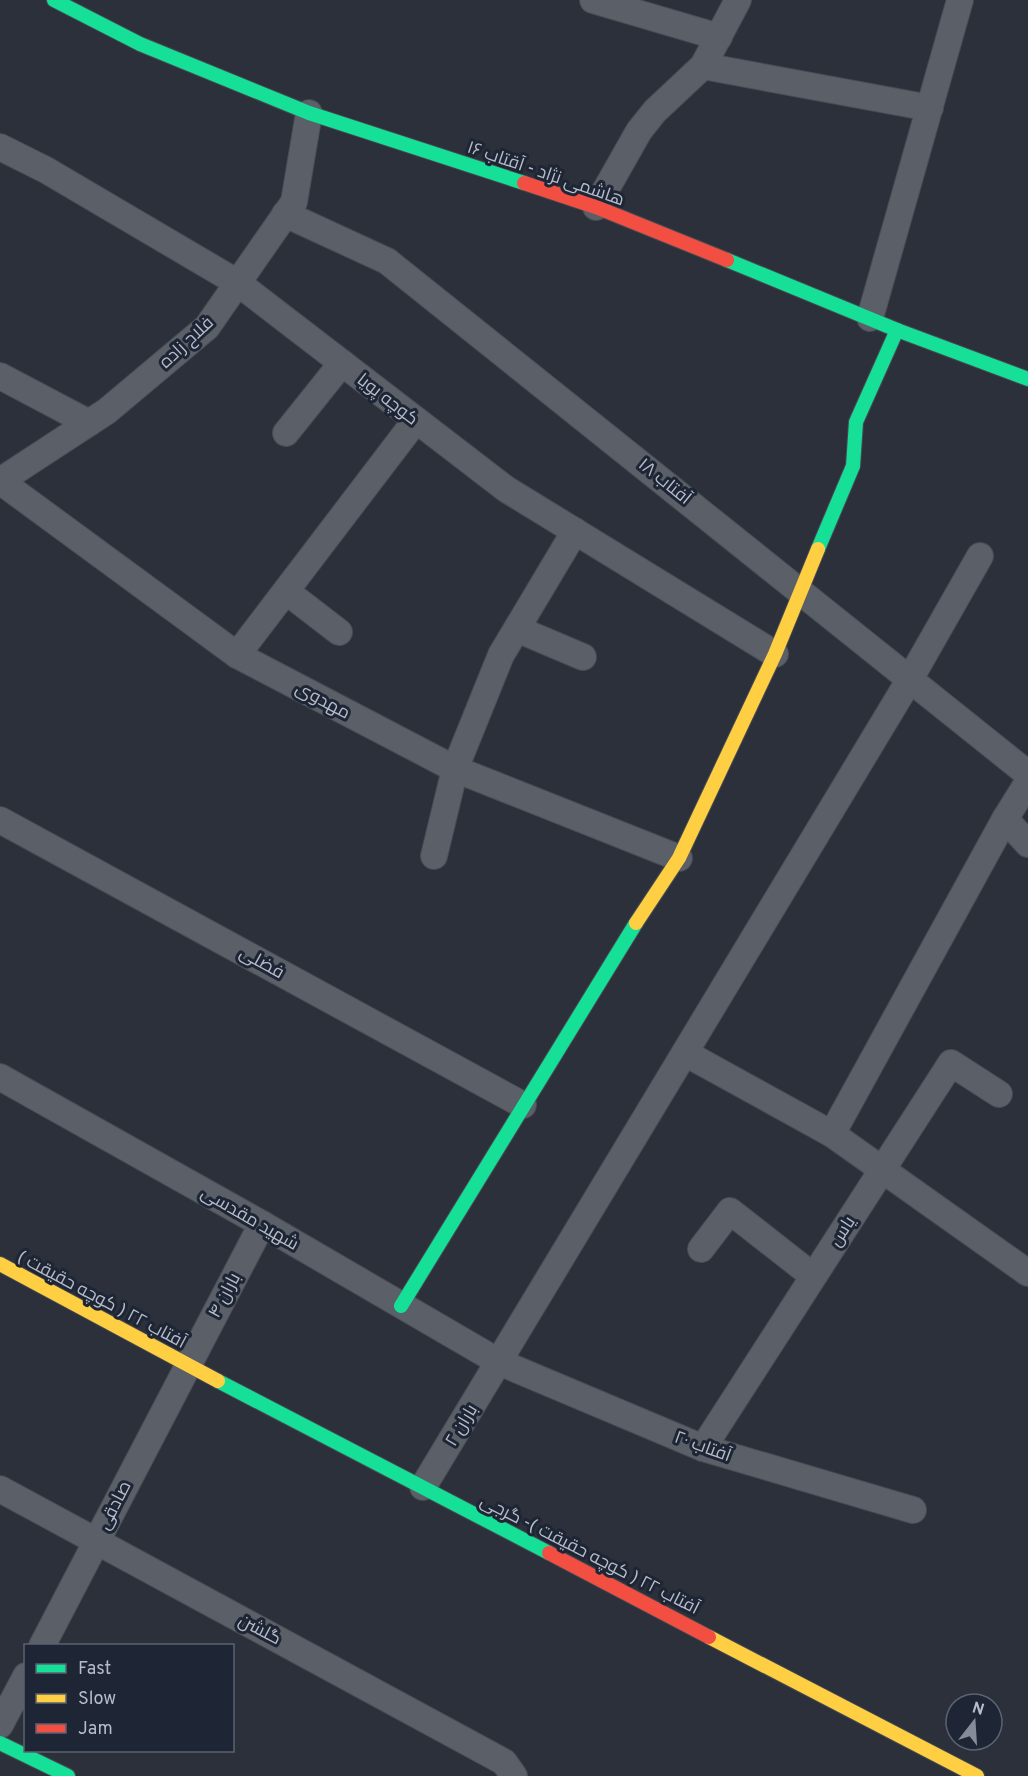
<svg xmlns="http://www.w3.org/2000/svg" width="1028" height="1776" font-family="Overpass,Cairo,sans-serif">
<style>
.lines{fill:none;stroke-linecap:round;stroke-linejoin:round}
.street-casing{stroke:#474b52;stroke-width:28}
.fast-casing{stroke:#474b52;stroke-width:16}
.slow-casing{stroke:#474b52;stroke-width:16}
.jam-casing{stroke:#474b52;stroke-width:16}
.street{stroke:#5b5f68;stroke-width:26}
.fast{stroke:#16e098;stroke-width:14}
.slow{stroke:#ffcf43;stroke-width:14}
.jam{stroke:#f24e42;stroke-width:14}
.labels{text-anchor:middle;stroke-width:6;stroke-linejoin:round;paint-order:stroke}
.street-label{font-size:18px;fill:#b6bcca;stroke:#1e2635}
</style>
<rect width="100%" height="100%" fill="#2b303a"/>
<g class="lines">
<g class="street-casing">
<g id="street">
<path d="M593,0L719,37"/>
<path d="M703,66L930,108"/>
<path d="M0,147L46,170L238,283L506,489L775,654"/>
<path d="M596,207L639,131L655,111L703,66L738,0"/>
<path d="M285,214L387,261L1028,774"/>
<path d="M870,318L960,0"/>
<path d="M0,376L89,423"/>
<path d="M286,433L342,363"/>
<path d="M0,481L237,655L455,769L679,858"/>
<path d="M0,481L107,411L207,327L294,202L309,113"/>
<path d="M287,592L339,632"/>
<path d="M517,629L583,657"/>
<path d="M237,655L416,420"/>
<path d="M1005,819L1028,844"/>
<path d="M0,820L523,1105"/>
<path d="M434,856L455,769L501,655L575,531"/>
<path d="M685,1053L832,1134L1028,1273"/>
<path d="M0,1077L262,1224L499,1362L703,1448L913,1510"/>
<path d="M832,1134L1005,819L1028,782"/>
<path d="M701,1249L730,1211L813,1276"/>
<path d="M703,1448L951,1063L999,1094"/>
<path d="M423,1487L910,679L980,556"/>
<path d="M0,1489L504,1762L514,1776"/>
<path d="M42,1646L262,1224"/>
<path d="M0,1725L26,1676"/>
</g>
</g>
<g class="fast-casing">
<g id="fast">
<path d="M54,0L140,44L309,113L524,183"/>
<path d="M727,260L897,330L1028,379"/>
<path d="M818,549L853,466L856,422L897,330"/>
<path d="M401,1306L636,923"/>
<path d="M218,1381L549,1553"/>
<path d="M0,1743L68,1776"/>
</g>
</g>
<g class="slow-casing">
<g id="slow">
<path d="M636,923L679,858L775,654L818,549"/>
<path d="M0,1264L218,1381"/>
<path d="M709,1637L977,1776"/>
</g>
</g>
<g class="jam-casing">
<g id="jam">
<path d="M524,183L596,207L727,260"/>
<path d="M549,1553L709,1637"/>
</g>
</g>
<use href="#street" class="street"/>
<use href="#fast" class="fast"/>
<use href="#slow" class="slow"/>
<use href="#jam" class="jam"/>
</g>
<g class="labels">
<g class="street-label">
<text transform="translate(546 173) rotate(19)" y="6">هاشمی نژاد - آقتاب ۱۶</text>
<text transform="translate(186 342) rotate(-43)" y="6">فلاح زاده</text>
<text transform="translate(388 399) rotate(38)" y="6">کوچه پویا</text>
<text transform="translate(665 481) rotate(39)" y="6">آفتاب ۱۸</text>
<text transform="translate(323 700) rotate(28)" y="6">مهدوی</text>
<text transform="translate(262 962) rotate(29)" y="6">فضلی</text>
<text transform="translate(250 1218) rotate(30)" y="6">شهید مقدسی</text>
<text transform="translate(842 1231) rotate(-57)" y="6">یاس</text>
<text transform="translate(224 1295) rotate(-62)" y="6">باران ۴</text>
<text transform="translate(102 1299) rotate(28)" y="6">آفتاب ۲۲ ( کوچه حقیقت )</text>
<text transform="translate(461 1425) rotate(-59)" y="6">باران ۲</text>
<text transform="translate(703 1446) rotate(20)" y="6">آفتاب ۲۰</text>
<text transform="translate(114 1505) rotate(-63)" y="6">صادقی</text>
<text transform="translate(590 1554) rotate(27)" y="6">آفتاب ۲۲ ( کوچه حقیقت )- گرجی</text>
<text transform="translate(260 1629) rotate(28)" y="6">گلشن</text>
</g>
</g>
<rect x="24" y="1644" width="210" height="108" fill="#1e2635" stroke="#5b6271" stroke-width="1.5"/>
<rect x="36" y="1664" width="30" height="9" fill="#16e098" stroke="#5b6271" stroke-width="1.5"/>
<text x="78" y="1674" font-size="18" fill="#b6bcca">Fast</text>
<rect x="36" y="1694" width="30" height="9" fill="#ffcf43" stroke="#5b6271" stroke-width="1.5"/>
<text x="78" y="1704" font-size="18" fill="#b6bcca">Slow</text>
<rect x="36" y="1724" width="30" height="9" fill="#f24e42" stroke="#5b6271" stroke-width="1.5"/>
<text x="78" y="1734" font-size="18" fill="#b6bcca">Jam</text>
<g transform="translate(974 1722) rotate(17)"><circle r="28" fill="#1e2635" stroke="#5b6271" stroke-width="1.5"/>
<path d="M0-4.5L10 22L0 15L-10 22Z" fill="#858b98"/>
<text y="-9" font-size="16" font-weight="bold" text-anchor="middle" fill="#b6bcca">N</text>
</g>
</svg>
